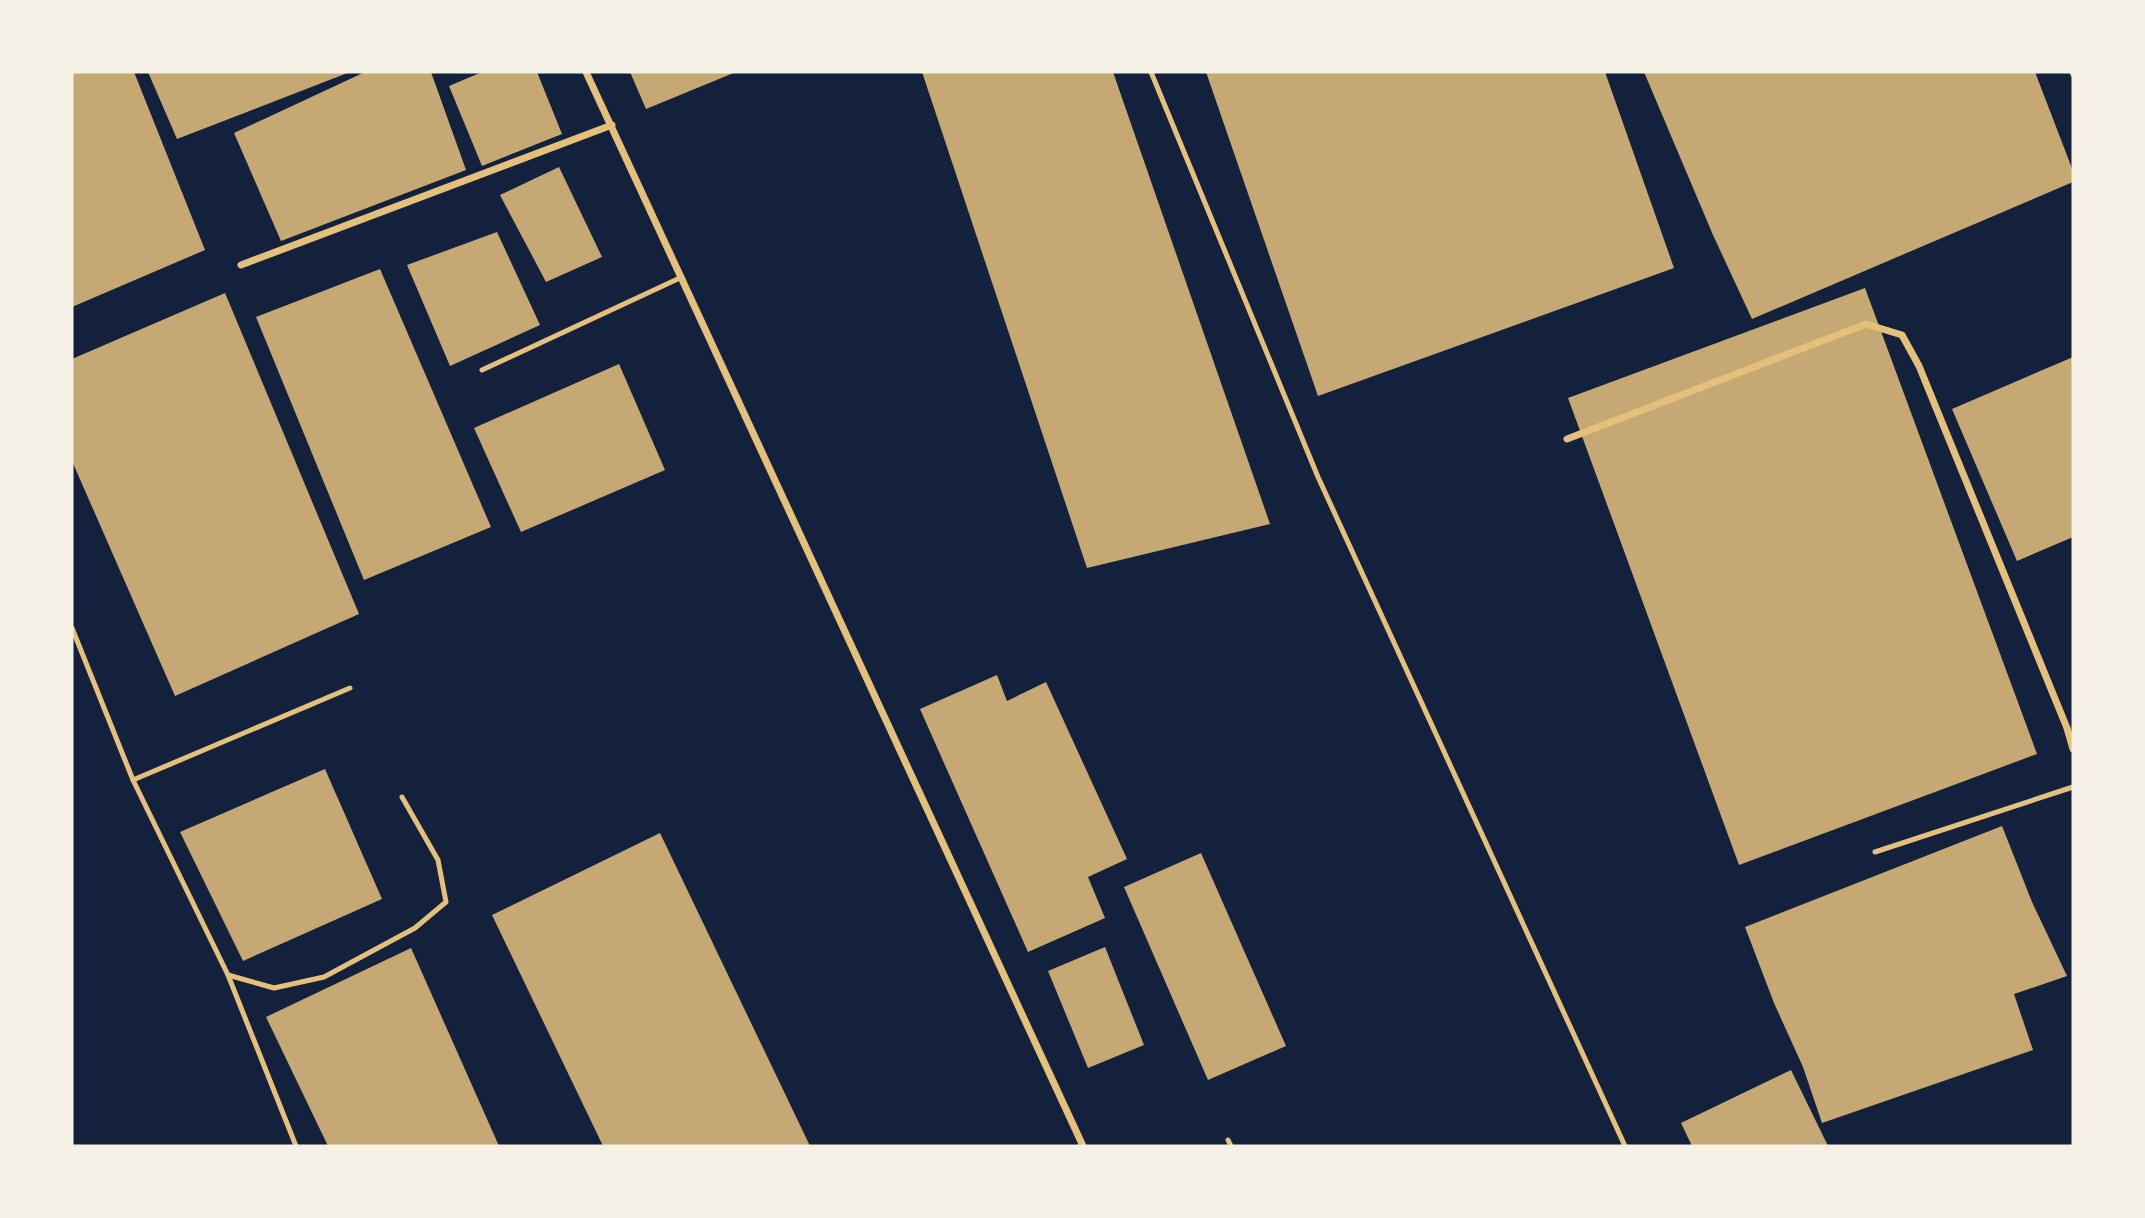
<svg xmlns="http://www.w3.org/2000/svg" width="2145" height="1218" font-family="Manrope,sans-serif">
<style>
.building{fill:#c6a872}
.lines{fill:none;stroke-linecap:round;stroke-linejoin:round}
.service{stroke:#e5c07b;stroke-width:5}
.minor{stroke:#e5c07b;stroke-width:7}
</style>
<rect width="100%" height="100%" fill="#14213d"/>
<g class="building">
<path d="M72,72H134L205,250L72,307Z"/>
<path d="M148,72H350L177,139Z"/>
<path d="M365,72H431L466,170L281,241L234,133Z"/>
<path d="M482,72H537L562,134L482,166L449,86Z"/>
<path d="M630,72H736L646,109Z"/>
<path d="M922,72H1113L1270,524L1087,568Z"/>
<path d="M1206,72H1605L1674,268L1318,396Z"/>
<path d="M1644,72H2035L2073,171V182L1752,319L1713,235Z"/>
<path d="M559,167L602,257L546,282L500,195Z"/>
<path d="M497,232L540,325L450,366L407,265Z"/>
<path d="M380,269L491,527L364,580L256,317Z"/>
<path d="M1865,288L2037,754L1739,865L1568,398Z"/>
<path d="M225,293L359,614L175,696L72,461V359Z"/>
<path d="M2073,357V537L2017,561L1952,409Z"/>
<path d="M619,364L665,470L521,532L474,428Z"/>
<path d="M997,675L1007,701L1046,682L1127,859L1088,877L1105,918L1028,952L920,709Z"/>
<path d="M325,769L382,899L243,961L180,832Z"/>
<path d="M2002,826L2032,902L2067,976L2014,994L2033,1050L1822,1123L1803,1067L1774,1003L1745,927Z"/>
<path d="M660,833L810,1146H603L492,915Z"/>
<path d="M1201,853L1286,1046L1208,1080L1124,887Z"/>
<path d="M1105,947L1144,1045L1088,1068L1048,971Z"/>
<path d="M411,948L499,1146H328L266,1017Z"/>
<path d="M1791,1070L1828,1146H1692L1681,1123Z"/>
</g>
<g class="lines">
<g class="service">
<path d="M1151,72L1318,477L1625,1146"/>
<path d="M2072,72L2073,75"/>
<path d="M482,370L682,277"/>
<path d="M72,628L133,780L228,975L296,1146"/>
<path d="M133,780L350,688"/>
<path d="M1875,852L2073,787"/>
<path d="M228,975L274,988L324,977L415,928L446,902L438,860L402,797"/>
<path d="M1228,1140L1231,1146"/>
</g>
<g class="minor">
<path d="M586,72L1083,1146"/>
<path d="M241,265L612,125"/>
<path d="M1567,439L1866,324L1902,335L1919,366L2067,728L2073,749"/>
</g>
</g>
<rect width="2145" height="1218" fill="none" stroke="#f6f1e7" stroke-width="147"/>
</svg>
